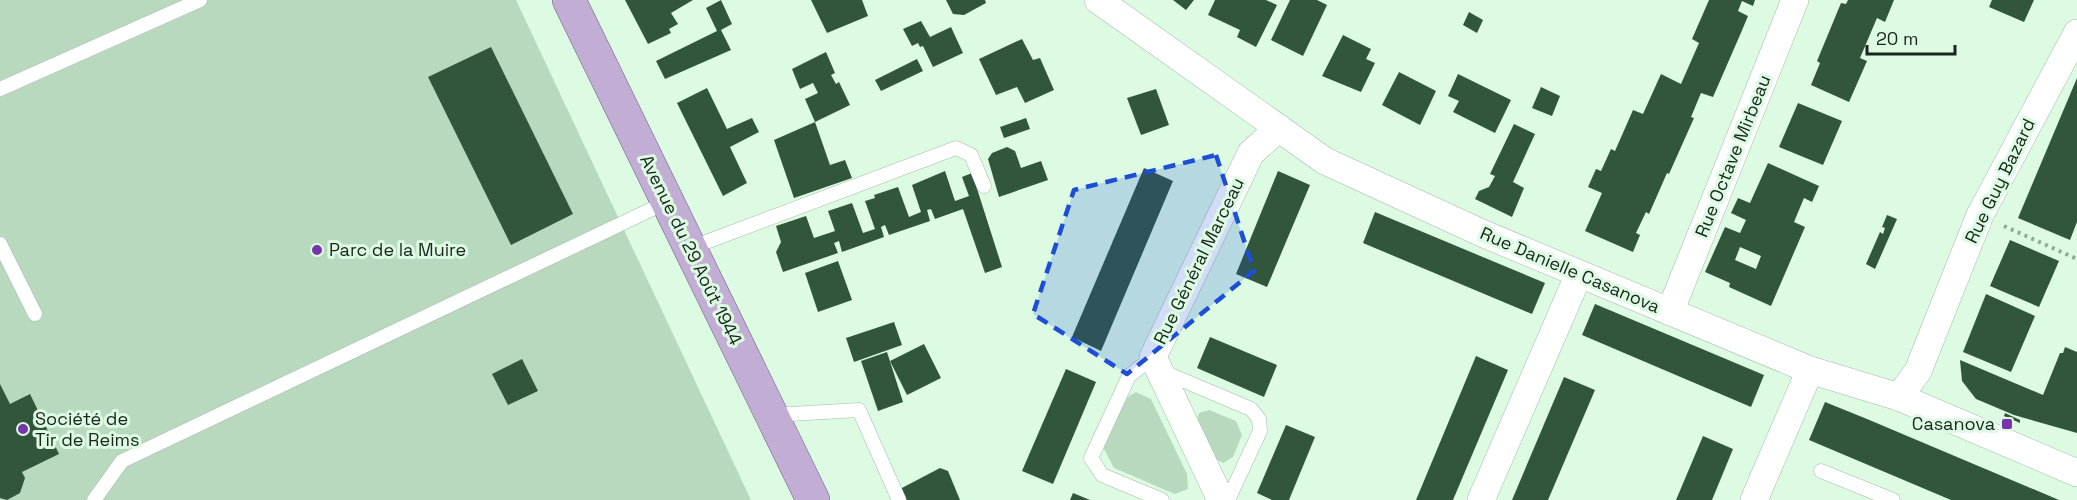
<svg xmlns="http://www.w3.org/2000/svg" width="2077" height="500" font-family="'Space Grotesk',sans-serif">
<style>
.green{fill:#b9d9bf}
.building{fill:#32563b;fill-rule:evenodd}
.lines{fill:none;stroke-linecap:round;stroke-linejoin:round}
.lane-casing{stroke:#a1bda6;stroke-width:15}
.street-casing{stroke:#a1bda6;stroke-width:28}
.primary-casing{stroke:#6d5b82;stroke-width:34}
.path{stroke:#92a997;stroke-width:4;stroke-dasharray:3 4.5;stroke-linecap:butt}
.lane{stroke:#fff;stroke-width:14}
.street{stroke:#fff;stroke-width:27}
.primary{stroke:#c2aed4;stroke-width:33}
.marked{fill:#1d4ed8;fill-opacity:0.2;stroke:#1d4ed8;stroke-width:4.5;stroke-dasharray:12 8;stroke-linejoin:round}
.poi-dot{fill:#7835a9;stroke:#ddfbe3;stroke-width:2}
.labels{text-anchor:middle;stroke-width:6;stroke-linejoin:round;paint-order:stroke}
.street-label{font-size:18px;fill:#1a251d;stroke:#ddfbe3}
.poi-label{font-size:18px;fill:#1a251d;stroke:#ddfbe3;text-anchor:start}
</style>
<rect width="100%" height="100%" fill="#ddfbe3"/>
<g class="green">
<path d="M0,0H516L751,500H0Z"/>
<path d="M1136,392L1151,399L1187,474L1188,489L1175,494L1114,468L1103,447L1123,400Z"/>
<path d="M1209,410L1236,421L1242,435L1233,457L1223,463L1214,458L1196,423L1199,413Z"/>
</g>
<g class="building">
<path d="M625,0H693L671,13L678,24L669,29L671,33L648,44Z"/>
<path d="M721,0L732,24L721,30L731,50L665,79L656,61L717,31L706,8Z"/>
<path d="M811,0H862L868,16L827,33Z"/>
<path d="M946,0H985L986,3L964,15L953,14Z"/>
<path d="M1173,0H1194L1186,10Z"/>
<path d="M1215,0H1266L1277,5L1256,47L1237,37L1240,30L1208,15Z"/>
<path d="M1290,0H1317L1327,5L1303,56L1271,40Z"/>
<path d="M1709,0H1755L1753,6L1742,1L1738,11L1748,16L1740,35L1713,97L1701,93L1691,117L1694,118L1669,174L1667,173L1649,214L1646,212L1636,233L1640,235L1633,252L1585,231L1602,193L1588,187L1596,169L1601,171L1611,149L1615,151L1633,110L1643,114L1661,74L1681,84L1699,43L1692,39Z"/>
<path d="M1848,0H1894L1885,22L1877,18L1860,58L1867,61L1849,102L1811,85L1820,63L1817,61L1841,3L1846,4Z"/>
<path d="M1992,0H2034L2024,22L1989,7Z"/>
<path d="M1469,12L1483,20L1477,33L1463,25Z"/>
<path d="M921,21L930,37L951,27L963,53L933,67L923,46L920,47L918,43L912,46L903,29Z"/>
<path d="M1343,35L1371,49L1366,59L1375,63L1361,92L1322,76Z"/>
<path d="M1022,39L1033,60L1040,58L1054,90L1025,103L1017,87L996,95L979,59Z"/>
<path d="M491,47L573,214L511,245L428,77Z"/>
<path d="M826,52L835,73L831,75L836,84L839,82L850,105L815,122L805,99L818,93L813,83L800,89L792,69Z"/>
<path d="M917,59L923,71L881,91L875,80Z"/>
<path d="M1399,72L1436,91L1420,125L1382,105Z"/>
<path d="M1458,74L1511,100L1495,133L1453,112L1459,101L1448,96Z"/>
<path d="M2077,78V222L2070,240L2018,218Z"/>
<path d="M1541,87L1560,96L1552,116L1532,108Z"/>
<path d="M707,88L727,129L752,118L759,132L730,147L747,183L723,196L677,103Z"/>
<path d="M1156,89L1169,125L1141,135L1127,98Z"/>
<path d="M1798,103L1842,121L1823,165L1779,147Z"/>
<path d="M1026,118L1030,129L1004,138L1000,127Z"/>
<path d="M815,122L830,165L845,160L852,178L794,198L774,140Z"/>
<path d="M1514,124L1535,134L1513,182L1524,188L1512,217L1475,199L1479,191L1489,187L1495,176L1490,174Z"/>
<path d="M1007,147L1015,151L1021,168L1041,161L1048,180L999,197L988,159L992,153Z"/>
<path d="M1768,163L1819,186L1812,202L1804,198L1794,222L1805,227L1771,306L1729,287L1730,283L1705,272L1725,227L1740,233L1746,220L1731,213L1738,198L1750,203ZM1740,247L1761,256L1756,269L1735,260Z"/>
<path d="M1144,168L1173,181L1101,351L1072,337Z"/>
<path d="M945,171L955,201L969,196L962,177L972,173L1002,267L985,273L963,209L935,219L931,209L927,210L930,221L889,235L885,225L881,227L884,237L842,252L839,241L834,243L838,253L783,272L776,252L781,242L776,226L806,216L814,238L835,231L828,211L852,203L863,233L875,229L865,201L875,198L874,195L898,187L909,217L921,212L912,185Z"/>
<path d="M1278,171L1310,185L1267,287L1236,274Z"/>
<path d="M1375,212L1545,283L1532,314L1363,243Z"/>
<path d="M1887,215L1897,219L1875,269L1866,264L1880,232L1883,234L1885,228L1882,227Z"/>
<path d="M2010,240L2059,261L2039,307L1990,286Z"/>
<path d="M838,261L852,300L818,312L805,273Z"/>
<path d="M1986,294L2035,316L2011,372L1963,352Z"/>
<path d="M1595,304L1764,375L1751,407L1582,335Z"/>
<path d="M894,322L902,345L854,362L846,338Z"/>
<path d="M1210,337L1277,365L1264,397L1197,368Z"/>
<path d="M924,344L941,378L907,395L890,361Z"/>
<path d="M2065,347L2077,352V433L2014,415L1976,399L1962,381L1960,360L2043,395L2060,353H2063Z"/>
<path d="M887,352L903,402L878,411L861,361Z"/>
<path d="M1476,356L1508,370L1453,500H1416Z"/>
<path d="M522,359L538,391L508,405L492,374Z"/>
<path d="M1066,369L1096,382L1053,484L1022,471Z"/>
<path d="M1564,377L1595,390L1548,500H1512Z"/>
<path d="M0,384L10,404L30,394L59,454L22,472L25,478L20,493L7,500L0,498Z"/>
<path d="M1825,402L1867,419L2059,500H1951L1809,440Z"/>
<path d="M2005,413L2020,420V423L2004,416Z"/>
<path d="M1286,425L1315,437L1289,500H1272L1257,493Z"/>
<path d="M1703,436L1733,449L1712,500H1676Z"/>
<path d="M940,468L948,471L960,500H906L900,489Z"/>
<path d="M1073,493L1090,500H1070Z"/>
</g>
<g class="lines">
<g class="lane-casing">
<g id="lane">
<path d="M0,89L200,0"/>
<path d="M0,244L35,314"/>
<path d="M690,248L956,148L971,155L984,186"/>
<path d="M1153,357L1129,376L1091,458L1102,475L1162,500"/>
<path d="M1161,371L1251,409L1259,419L1260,431L1228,500"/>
<path d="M773,415L859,410L899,500"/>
<path d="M1821,471L1893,500"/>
<path d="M94,500L122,461L667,202"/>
</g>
</g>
<g class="street-casing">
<g id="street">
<path d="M1098,0L1325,161L1484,234L1810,370L1899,397L2077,473"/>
<path d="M1670,312L1795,0"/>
<path d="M1899,397L1918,371L1980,215L2077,33"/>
<path d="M1221,500L1153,357L1251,153L1279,128"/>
<path d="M1481,500L1579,274"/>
<path d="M1754,500L1810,370"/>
</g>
</g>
<g class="primary-casing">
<path id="primary" d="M569,0L813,500"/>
</g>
<path class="path" d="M2004,226L2077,259"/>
<use href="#lane" class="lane"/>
<use href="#street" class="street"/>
<use href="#primary" class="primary"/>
</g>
<path class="marked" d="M1216,155L1254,271L1127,374L1033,314L1074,190Z"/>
<g class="poi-dot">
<circle cx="317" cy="250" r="6"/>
<rect x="2001" y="418" width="12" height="12" rx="3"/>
<circle cx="23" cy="429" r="6"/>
</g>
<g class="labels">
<g class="street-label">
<text transform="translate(1733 156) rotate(-68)" y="6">Rue Octave Mirbeau</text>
<text transform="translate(2000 181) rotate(-64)" y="6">Rue Guy Bazard</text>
<text transform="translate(691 250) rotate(64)" y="6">Avenue du 29 Août 1944</text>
<text transform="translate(1199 261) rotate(-64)" y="6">Rue Général Marceau</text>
<text transform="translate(1570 270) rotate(23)" y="6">Rue Danielle Casanova</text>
</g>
<g class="poi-label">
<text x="329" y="256">Parc de la Muire</text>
<text x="35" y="425">Société de<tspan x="35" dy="21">Tir de Reims</tspan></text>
<text x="1995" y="430" text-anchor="end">Casanova</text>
</g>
</g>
<path d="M1867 45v9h88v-9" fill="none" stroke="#1a251d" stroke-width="3"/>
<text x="1876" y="45" font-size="18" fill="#1a251d" stroke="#ddfbe3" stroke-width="4.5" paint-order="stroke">20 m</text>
</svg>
